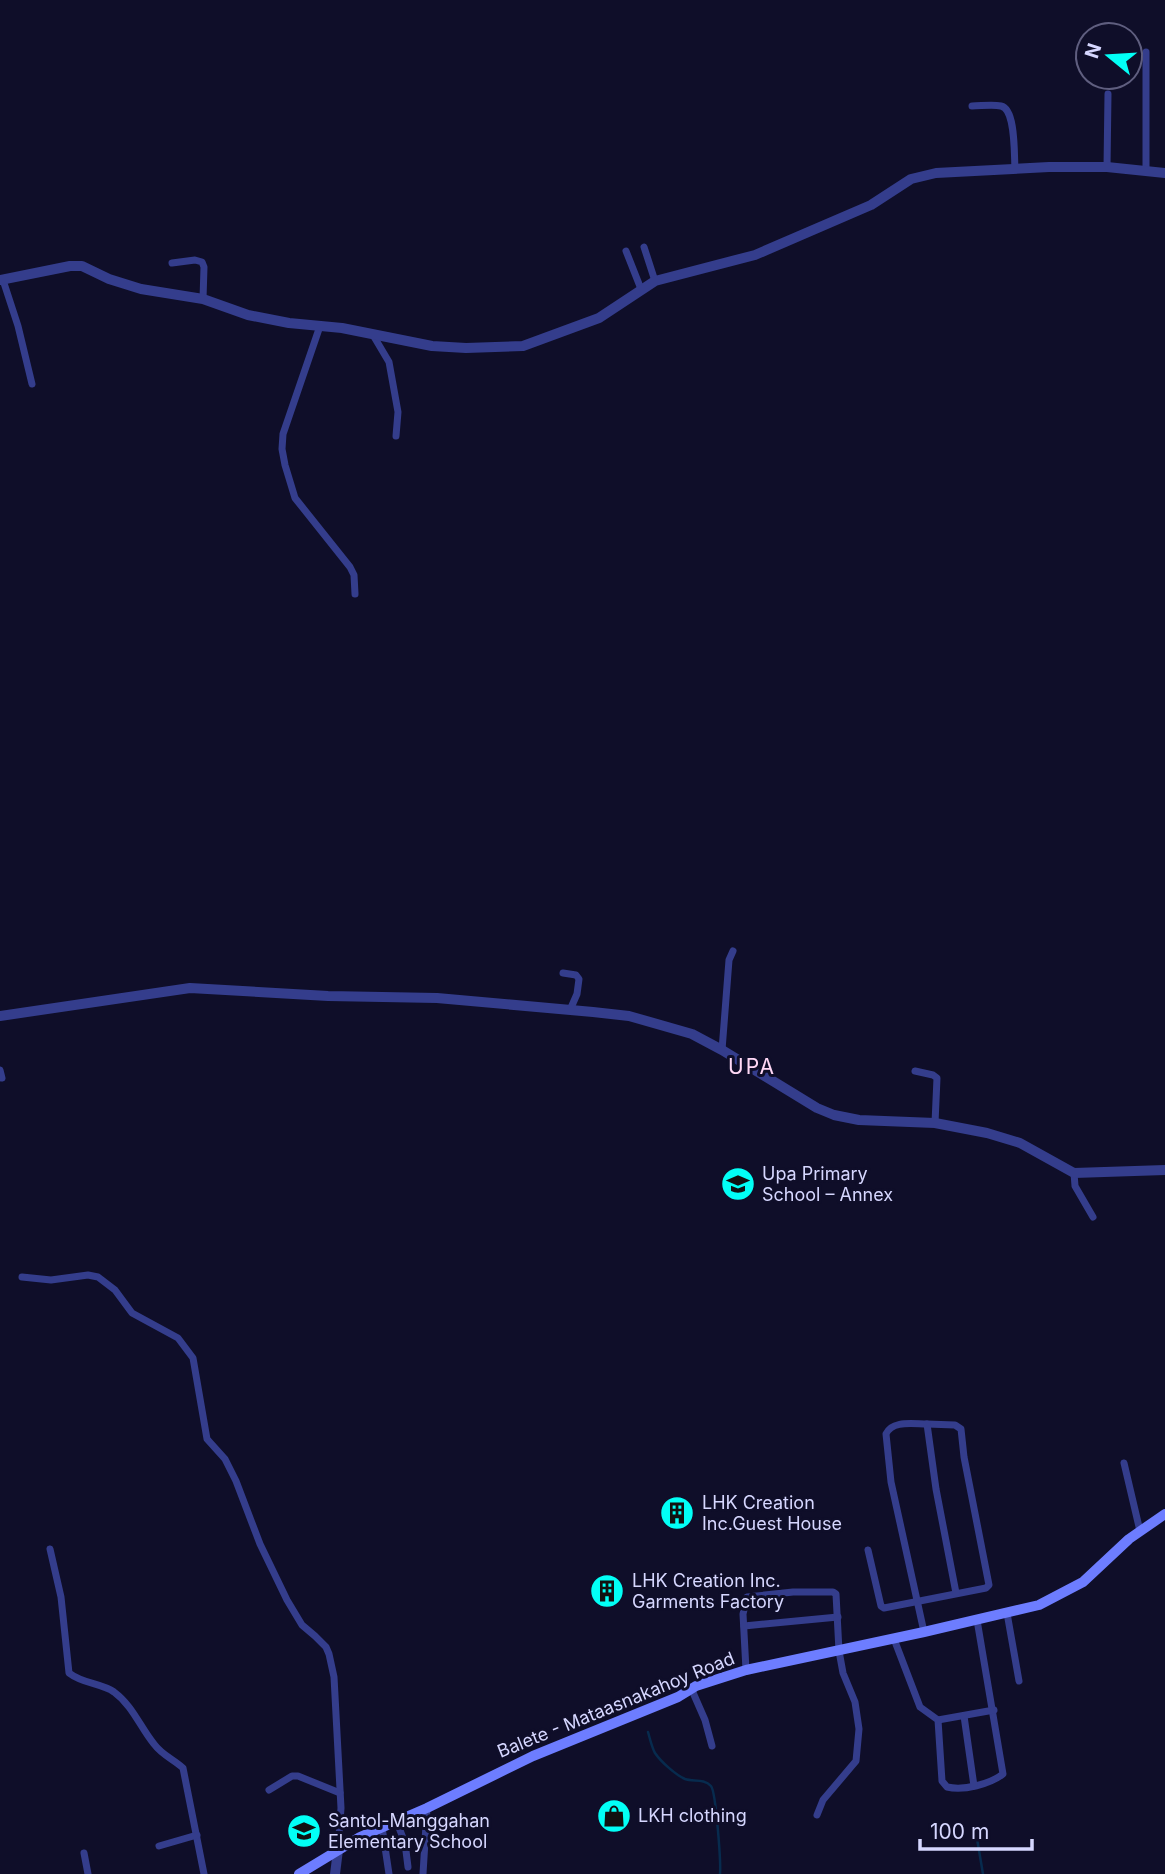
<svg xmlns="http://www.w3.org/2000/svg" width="1165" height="1874" font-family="Inter,sans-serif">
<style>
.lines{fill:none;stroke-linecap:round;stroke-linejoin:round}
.stream{stroke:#072b4e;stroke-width:2.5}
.minor{stroke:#343d8c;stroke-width:7}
.tertiary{stroke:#343d8c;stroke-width:10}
.secondary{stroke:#6d7dff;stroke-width:10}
.labels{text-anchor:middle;stroke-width:6;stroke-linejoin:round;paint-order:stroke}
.poi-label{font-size:18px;fill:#d6d7ff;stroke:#0f0e29;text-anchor:start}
.street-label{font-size:18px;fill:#d6d7ff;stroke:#0f0e29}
.quarter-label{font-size:21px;letter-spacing:2px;fill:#ffd8f6;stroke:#0f0e29}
</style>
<rect width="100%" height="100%" fill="#0f0e29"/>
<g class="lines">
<g class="stream">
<path d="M648,1732C650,1739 652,1748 655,1753C661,1762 676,1775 685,1779C693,1782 704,1778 711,1786C716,1792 721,1863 720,1874"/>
<path d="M975,1827L983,1874"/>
</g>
<g class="minor">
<path d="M972,106C981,106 992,104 1001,106C1016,109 1014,155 1015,169"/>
<path d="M1107,167L1108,94"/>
<path d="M1146,171V52"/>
<path d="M644,247L655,281"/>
<path d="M626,251L641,289"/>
<path d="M172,263L195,260L202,262L204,267L203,299"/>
<path d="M3,280L18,326L32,384"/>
<path d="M320,326L283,434L282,449L285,465L295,498L350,567L354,575L355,594"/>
<path d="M373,335L389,362L398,412L396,436"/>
<path d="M563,973L576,975L579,979L577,994L570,1010"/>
<path d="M722,1050L729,960L733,951"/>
<path d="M0,1070L2,1078"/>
<path d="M915,1071L933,1075L937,1078L935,1123"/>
<path d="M1074,1173L1075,1186L1093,1217"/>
<path d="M22,1277L51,1280L88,1275L98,1277L115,1290L132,1313L178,1338L193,1358L207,1439L225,1459L236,1481L260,1544L287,1600L302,1625L315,1636L326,1647L329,1654L334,1677L341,1808L338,1850"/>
<path d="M1124,1463L1140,1531"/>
<path d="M50,1549L61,1597L69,1673C83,1684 101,1683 114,1692C133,1706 140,1727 154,1744C162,1755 173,1759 183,1768L204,1874"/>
<path d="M868,1550L881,1606L884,1608L986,1588L989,1585L964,1457L961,1429L955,1425L927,1424"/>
<path d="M1007,1613L1019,1681"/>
<path d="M744,1626L838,1617"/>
<path d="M924,1632L891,1482L886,1434C892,1420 913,1424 927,1424L936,1489L956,1593"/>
<path d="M894,1639L920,1707L938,1720L942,1781L947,1787C964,1791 990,1784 1003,1774L977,1620"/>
<path d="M746,1670L743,1614L747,1597L793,1592H833L836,1594L839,1651L843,1673L855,1702L859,1729L856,1761L823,1800L817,1815"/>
<path d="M691,1688L705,1720L712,1746"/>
<path d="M964,1716L974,1786"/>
<path d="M938,1720L994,1710"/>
<path d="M269,1790L292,1776H298L340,1793"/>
<path d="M396,1820L405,1843L408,1867"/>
<path d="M382,1827L389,1874"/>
<path d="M159,1846L197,1835"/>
<path d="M84,1853L88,1874"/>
<path d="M423,1874L427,1808"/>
</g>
<g class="tertiary">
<path d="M0,280L70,266H82L109,279L141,289L203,299L248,315L289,323L342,328L432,346L466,348L523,346L599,318L655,281L755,255L871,205L911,179L936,173L1049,167H1107L1165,173"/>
<path d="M0,1016L190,988L328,996L437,998L593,1012L629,1016L692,1034L722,1050L817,1108L834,1115L859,1120L935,1123L987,1133L1020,1143L1074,1173L1165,1170"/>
<path d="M335,1874L338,1850"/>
</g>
<path class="secondary" d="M299,1874L360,1837L427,1808L533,1756L678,1697L696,1686L746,1670L924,1632L1039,1605L1083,1582L1129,1539L1165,1514"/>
</g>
<defs>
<g id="school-disc" transform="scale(1.75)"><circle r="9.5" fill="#02fff6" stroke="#0f0e29"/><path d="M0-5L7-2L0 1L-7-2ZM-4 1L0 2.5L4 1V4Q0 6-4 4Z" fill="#111"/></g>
<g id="building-disc" transform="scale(1.75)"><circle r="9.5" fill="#02fff6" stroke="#0f0e29"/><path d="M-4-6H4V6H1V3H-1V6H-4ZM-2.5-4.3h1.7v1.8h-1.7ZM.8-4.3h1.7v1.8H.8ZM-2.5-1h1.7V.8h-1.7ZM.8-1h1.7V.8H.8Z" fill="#111"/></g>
<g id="shop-disc" transform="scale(1.75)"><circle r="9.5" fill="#02fff6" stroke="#0f0e29"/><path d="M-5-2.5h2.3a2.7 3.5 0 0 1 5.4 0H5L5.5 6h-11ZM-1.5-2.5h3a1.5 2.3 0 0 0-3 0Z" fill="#111"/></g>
</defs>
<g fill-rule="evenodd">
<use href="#school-disc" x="738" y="1184"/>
<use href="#building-disc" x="677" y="1513"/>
<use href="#building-disc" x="607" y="1591"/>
<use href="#shop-disc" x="614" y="1816"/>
<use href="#school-disc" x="304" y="1831"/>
</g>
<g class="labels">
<g class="poi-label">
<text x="762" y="1180">Upa Primary<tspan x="762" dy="21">School – Annex</tspan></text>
<text x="702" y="1509">LHK Creation<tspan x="702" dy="21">Inc.Guest House</tspan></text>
<text x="632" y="1587">LHK Creation Inc.<tspan x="632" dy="21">Garments Factory</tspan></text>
<text x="638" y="1822">LKH clothing</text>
<text x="328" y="1827">Santol-Manggahan<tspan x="328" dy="21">Elementary School</tspan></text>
</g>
<g class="street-label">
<text transform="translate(616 1705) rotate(-22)" y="6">Balete - Mataasnakahoy Road</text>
</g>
<g class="quarter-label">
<text x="752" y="1074">UPA</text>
</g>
</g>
<g transform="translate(1109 56) rotate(288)"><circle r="33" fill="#0f0e29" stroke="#5f5e7f" stroke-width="2"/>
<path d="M0-5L12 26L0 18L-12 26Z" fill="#02fff6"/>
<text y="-10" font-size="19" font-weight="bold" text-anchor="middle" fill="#d6d7ff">N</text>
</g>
<path d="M920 1839v10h112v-10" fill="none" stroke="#d6d7ff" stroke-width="3.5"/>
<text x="930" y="1839" font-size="21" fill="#d6d7ff" stroke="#0f0e29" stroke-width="5" paint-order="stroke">100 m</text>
</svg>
